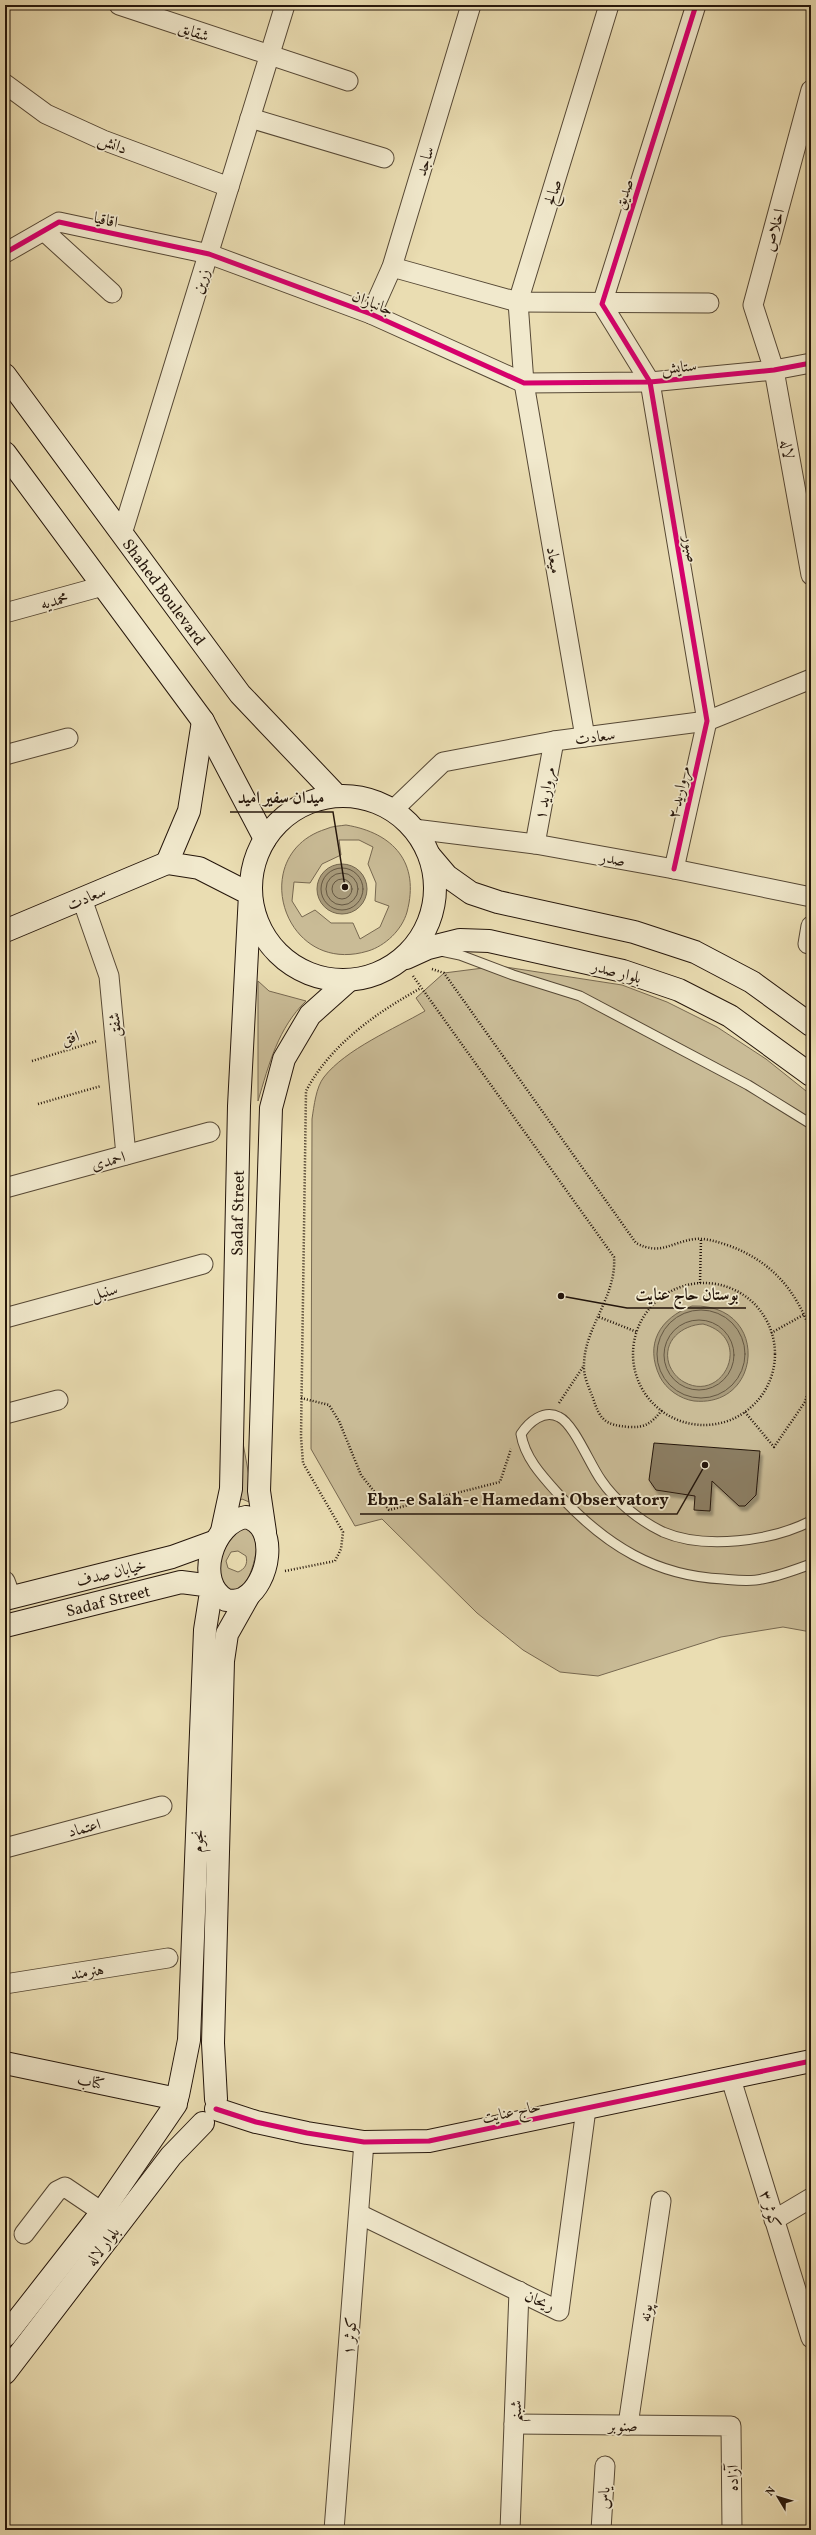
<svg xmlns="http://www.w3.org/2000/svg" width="816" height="2535" font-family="Vollkorn,Amiri,serif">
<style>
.green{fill:#c9bb96;stroke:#776850;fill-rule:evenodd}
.water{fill:#a79979;stroke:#73654d;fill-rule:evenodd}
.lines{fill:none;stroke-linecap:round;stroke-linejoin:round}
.shore{stroke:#665842;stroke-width:1}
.building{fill:#8b7d62;stroke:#25160b;filter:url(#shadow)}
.lane-casing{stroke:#564835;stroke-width:11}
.street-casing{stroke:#564835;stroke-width:21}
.secondary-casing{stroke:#25160b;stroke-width:24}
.path{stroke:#25160b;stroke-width:2.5;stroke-dasharray:1 2;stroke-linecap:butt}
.lane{stroke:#f1e9cd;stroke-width:9}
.street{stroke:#f1e9cd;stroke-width:19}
.secondary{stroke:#f1e9cd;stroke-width:22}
.cycleway-casing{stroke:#f1e9cd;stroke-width:8}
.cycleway{stroke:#d6006c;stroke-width:5}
.labels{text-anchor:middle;stroke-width:3.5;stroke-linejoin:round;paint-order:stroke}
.street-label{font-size:16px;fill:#25160b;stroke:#f1e9cd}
.leader{fill:none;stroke:#25160b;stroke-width:1.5}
.callout-dot{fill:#25160b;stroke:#f1e9cd;stroke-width:1.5}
.callout-label{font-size:17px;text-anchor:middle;font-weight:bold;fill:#25160b;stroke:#f1e9cd;stroke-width:3.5;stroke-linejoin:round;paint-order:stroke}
</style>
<defs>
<filter id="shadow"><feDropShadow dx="2.5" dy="4.5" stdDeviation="1" flood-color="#0004"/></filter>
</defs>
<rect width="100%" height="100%" fill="#eaddb2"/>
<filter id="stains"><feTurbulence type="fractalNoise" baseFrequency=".005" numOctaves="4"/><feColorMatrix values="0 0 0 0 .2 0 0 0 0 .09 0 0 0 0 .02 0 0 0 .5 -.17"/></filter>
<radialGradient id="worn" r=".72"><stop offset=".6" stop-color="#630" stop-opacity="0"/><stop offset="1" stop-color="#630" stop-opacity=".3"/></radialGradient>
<g class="green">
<path d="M346,825C394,833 420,863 407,912C402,930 385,946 368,951C283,977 246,854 326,829C332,826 340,826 346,825ZM339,840H359L373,847L368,864L376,883L375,901L389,906L380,927L360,939L353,923H331L315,910L302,917L292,901L294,882L310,883L322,864L341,855Z"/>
<path d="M499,966L622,985L667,1002L717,1027L766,1059L811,1095V1632L783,1627L721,1637L598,1676L560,1672L523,1650L477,1613L382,1519L355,1526L311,1449L312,1119C314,1106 316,1087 324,1077C346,1049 394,1029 425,1011L416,998L444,973Z"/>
<path d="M258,981L269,991L306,1001C278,1028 269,1064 258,1101Z"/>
<path d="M243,1443L254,1504L242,1499L235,1504Z"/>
<path d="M247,1527L258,1537C257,1554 247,1612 219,1581L221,1557L232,1533ZM238,1551L246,1556C248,1564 245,1569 238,1572L228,1568L226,1561L231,1552Z"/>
</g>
<g class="water">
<circle cx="342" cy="889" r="25"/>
<path d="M692,1306C770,1303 763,1408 694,1401C680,1399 666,1389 660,1377C644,1344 660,1318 692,1306ZM703,1324C755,1338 723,1404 684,1382C677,1378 672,1372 669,1364C662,1341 682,1325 703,1324Z"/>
</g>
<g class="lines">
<g class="shore">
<circle cx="342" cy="889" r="21"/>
<circle cx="342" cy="889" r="16"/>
<circle cx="342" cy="889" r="10"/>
<circle cx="701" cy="1354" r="44"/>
<circle cx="699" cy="1355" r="35"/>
</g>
</g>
<path class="building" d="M654,1443L760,1451L756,1495L745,1506H739L712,1481L710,1511L694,1510L695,1496L656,1490L649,1480Z"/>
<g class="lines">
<g class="lane-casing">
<g id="lane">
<path d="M441,951L460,955L513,975L580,996L748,1085L811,1124"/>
<path d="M811,1521C772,1541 705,1550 663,1532C640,1521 615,1501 601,1480C590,1465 574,1424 559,1417C544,1409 529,1422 521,1434C525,1459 544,1478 561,1497C606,1545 655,1576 723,1579C735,1580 750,1582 762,1579C779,1576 795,1570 811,1564"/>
</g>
</g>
<g class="street-casing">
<g id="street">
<path d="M119,5L348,81"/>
<path d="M5,84L46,114L103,140L229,187"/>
<path d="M811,90L753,305L774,370L811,575"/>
<path d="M250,118L384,158"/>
<path d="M44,231L112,293"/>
<path d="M5,253L59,222L209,254L371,314L524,383L650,382L774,370L811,363"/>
<path d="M392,267L518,302L709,303"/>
<path d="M371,314L392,267L471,5"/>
<path d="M122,534L285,5"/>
<path d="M5,613L103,586"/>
<path d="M585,737L524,383L518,302L609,5"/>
<path d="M5,755L68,738"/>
<path d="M393,810L443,762L554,741L707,721L811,679"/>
<path d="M414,829L535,844L674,869L811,897"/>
<path d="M535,844L554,741"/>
<path d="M674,869L707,721L650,382L602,304L696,5"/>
<path d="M82,899L109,976L126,1155"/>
<path d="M808,944L811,926"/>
<path d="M5,1188L210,1132"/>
<path d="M5,1318L203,1264"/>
<path d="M5,1414L58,1400"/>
<path d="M5,1581L11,1597"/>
<path d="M5,1848L162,1806"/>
<path d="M5,1984L168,1958"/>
<path d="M731,2079L811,2338"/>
<path d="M359,2214L559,2311L586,2109"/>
<path d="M774,2220L811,2198"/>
<path d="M24,2234L57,2191L65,2187L102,2212"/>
<path d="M514,2424L731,2426L732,2530"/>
<path d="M628,2425L661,2201"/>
<path d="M334,2530L364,2142"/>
<path d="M510,2530L519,2291"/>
<path d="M601,2530L605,2466"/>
</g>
</g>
<g class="secondary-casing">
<g id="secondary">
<path id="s1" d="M5,375L240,694L337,796"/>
<path d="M5,453L203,721L265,839"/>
<circle cx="343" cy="888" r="92"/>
<path d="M430,856L447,876L471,893L498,902L634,932L695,952L752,982L811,1025"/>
<path d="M167,863L199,868L250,894L239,1106L231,1489L222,1531"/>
<path d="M167,863L189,811L203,721"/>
<path d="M5,931L167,863"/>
<path d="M406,958L428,948L460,940L489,941L623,971L679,990L730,1016L811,1075"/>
<path d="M246,1517C280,1525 269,1585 244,1598C239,1601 232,1601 226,1600C194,1583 212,1522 246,1517Z"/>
<path d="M265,1532L259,1491L271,1108L284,1059L310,1015L348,981"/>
<path d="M5,1599L172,1557L216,1541"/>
<path id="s2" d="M5,1626L181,1582L212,1586L205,1630L189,2040L178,2095"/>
<path d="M5,2063L177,2099"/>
<path d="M216,2099L213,2043L223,1661L227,1634L249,1595"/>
<path d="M216,2109L256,2122L307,2133L364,2142L429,2141L811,2061"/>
<path d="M5,2336L102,2212L176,2104"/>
<path d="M5,2373L171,2156L203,2123"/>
</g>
</g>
<g class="path">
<path d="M432,969L444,973L636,1243C661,1256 671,1242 695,1239C707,1238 718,1242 730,1246C772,1262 796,1290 811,1332"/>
<path d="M413,976L614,1257C617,1296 584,1328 584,1365C583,1375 589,1388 593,1398C600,1420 605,1425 629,1427C645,1428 652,1423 662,1410"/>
<path d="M32,1061L97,1041"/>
<path d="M38,1104L101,1086"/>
<path d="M700,1283L701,1239"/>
<circle cx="704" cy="1354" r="71"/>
<path d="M599,1317L637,1332"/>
<path d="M771,1333L805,1314"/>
<path d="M301,1398L329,1405L339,1421L361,1475L389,1510L500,1482L511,1449"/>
<path d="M559,1403L583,1367"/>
<path d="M745,1412L774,1447L805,1402L811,1382"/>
<path d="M285,1571L335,1561L341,1549L343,1532L303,1463L301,1437L306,1091C331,1044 376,1013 421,988"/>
</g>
<use href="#lane" class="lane"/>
<use href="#street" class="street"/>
<use href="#secondary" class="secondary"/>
<g class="cycleway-casing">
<g id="cycleway">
<path d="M5,253L59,222L209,254L371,314L524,383L650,382L774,370L811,363"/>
<path d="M674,869L707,721L650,382L602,304L696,5"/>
<path d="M216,2109L256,2122L307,2133L364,2142L429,2141L811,2061"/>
</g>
</g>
<use href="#cycleway" class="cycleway"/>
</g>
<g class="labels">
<g class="street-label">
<text transform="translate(194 31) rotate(19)" y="6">شقایق</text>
<text transform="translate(113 143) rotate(22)" y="6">دانش</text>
<text transform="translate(424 161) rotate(-73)" y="6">ساجد</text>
<text transform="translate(552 192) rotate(-73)" y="6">صالح</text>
<text transform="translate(623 194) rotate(-72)" y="6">صدیق</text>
<text transform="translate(106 219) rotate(12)" y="6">اقاقیا</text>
<text transform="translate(773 230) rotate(-75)" y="6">اخلاص</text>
<text transform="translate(200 281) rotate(-73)" y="6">زرین</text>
<text transform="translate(373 302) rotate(22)" y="6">جانبازان</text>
<text transform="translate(679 366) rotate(-5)" y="6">ستایش</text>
<text transform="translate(788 449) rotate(80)" y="6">لاله</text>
<text transform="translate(692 549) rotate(80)" y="6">صبور</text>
<text transform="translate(555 560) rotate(80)" y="6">میعاد</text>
<text dy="6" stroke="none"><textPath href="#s1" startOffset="269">Shahed Boulevard</textPath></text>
<text transform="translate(54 600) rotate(-15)" y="6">محمدیه</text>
<text transform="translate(595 736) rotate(-7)" y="6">سعادت</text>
<text transform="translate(678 792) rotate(-77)" y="6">مروارید ۲</text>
<text transform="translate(544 793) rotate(-79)" y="6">مروارید ۱</text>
<text transform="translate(613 858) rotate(10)" y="6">صدر</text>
<text transform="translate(86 897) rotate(-23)" y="6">سعادت</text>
<text transform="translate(617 971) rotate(15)" y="6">بلوار صدر</text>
<text transform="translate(114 1025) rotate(-95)" y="6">شفق</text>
<text transform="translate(70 1037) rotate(-17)" y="6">افق</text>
<text transform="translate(108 1160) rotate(-15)" y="6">احمدی</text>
<text transform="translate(237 1213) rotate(-89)" y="6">Sadaf Street</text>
<text transform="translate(104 1291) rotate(-15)" y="6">سنبل</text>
<text transform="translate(111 1572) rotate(-14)" y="6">خیابان صدف</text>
<text dy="6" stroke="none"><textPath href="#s2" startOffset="106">Sadaf Street</textPath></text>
<text transform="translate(84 1827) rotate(-15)" y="6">اعتماد</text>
<text transform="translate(197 1841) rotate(-88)" y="6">نجوم</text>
<text transform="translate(87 1971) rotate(-9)" y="6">هنرمند</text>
<text transform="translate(91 2081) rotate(12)" y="6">کتاب</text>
<text transform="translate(511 2111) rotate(-12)" y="6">حاج عنایت</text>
<text transform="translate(771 2209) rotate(73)" y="6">کوثر ۳</text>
<text transform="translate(102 2246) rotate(-53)" y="6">بلوار لاله</text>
<text transform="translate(540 2300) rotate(23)" y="6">ریحان</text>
<text transform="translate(645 2313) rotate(-82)" y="6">پونه</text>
<text transform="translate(349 2336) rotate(-85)" y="6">کوثر ۱</text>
<text transform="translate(515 2411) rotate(-88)" y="6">شبنم</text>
<text x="623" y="2431">صنوبر</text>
<text transform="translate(732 2478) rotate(-90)" y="6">آزاده</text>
<text transform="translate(603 2498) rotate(-87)" y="6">یاس</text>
</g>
</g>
<path class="leader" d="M345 887L333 812H230M561 1296L627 1308H746M705 1465L677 1514H360"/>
<g class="callout-dot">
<circle cx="345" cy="887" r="4"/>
<circle cx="561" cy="1296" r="4"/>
<circle cx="705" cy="1465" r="4"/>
</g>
<g class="callout-label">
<text x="281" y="803">میدان سفیر امید</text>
<text x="687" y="1300">بوستان حاج عنایت</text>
<text x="518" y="1505">Ebn-e Salah-e Hamedani Observatory</text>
</g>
<rect width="816" height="2535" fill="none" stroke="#eaddb2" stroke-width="20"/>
<rect x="6" y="6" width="804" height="2523" fill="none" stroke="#25160b" stroke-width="2"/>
<rect x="10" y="10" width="796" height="2515" fill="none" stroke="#25160b"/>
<g transform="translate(778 2497) rotate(308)" stroke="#f1e9cd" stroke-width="3" paint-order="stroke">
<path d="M0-3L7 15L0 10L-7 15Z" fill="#25160b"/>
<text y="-6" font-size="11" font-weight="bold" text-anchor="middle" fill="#25160b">N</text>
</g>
<rect width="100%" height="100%" filter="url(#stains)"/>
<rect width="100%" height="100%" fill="url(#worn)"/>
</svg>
